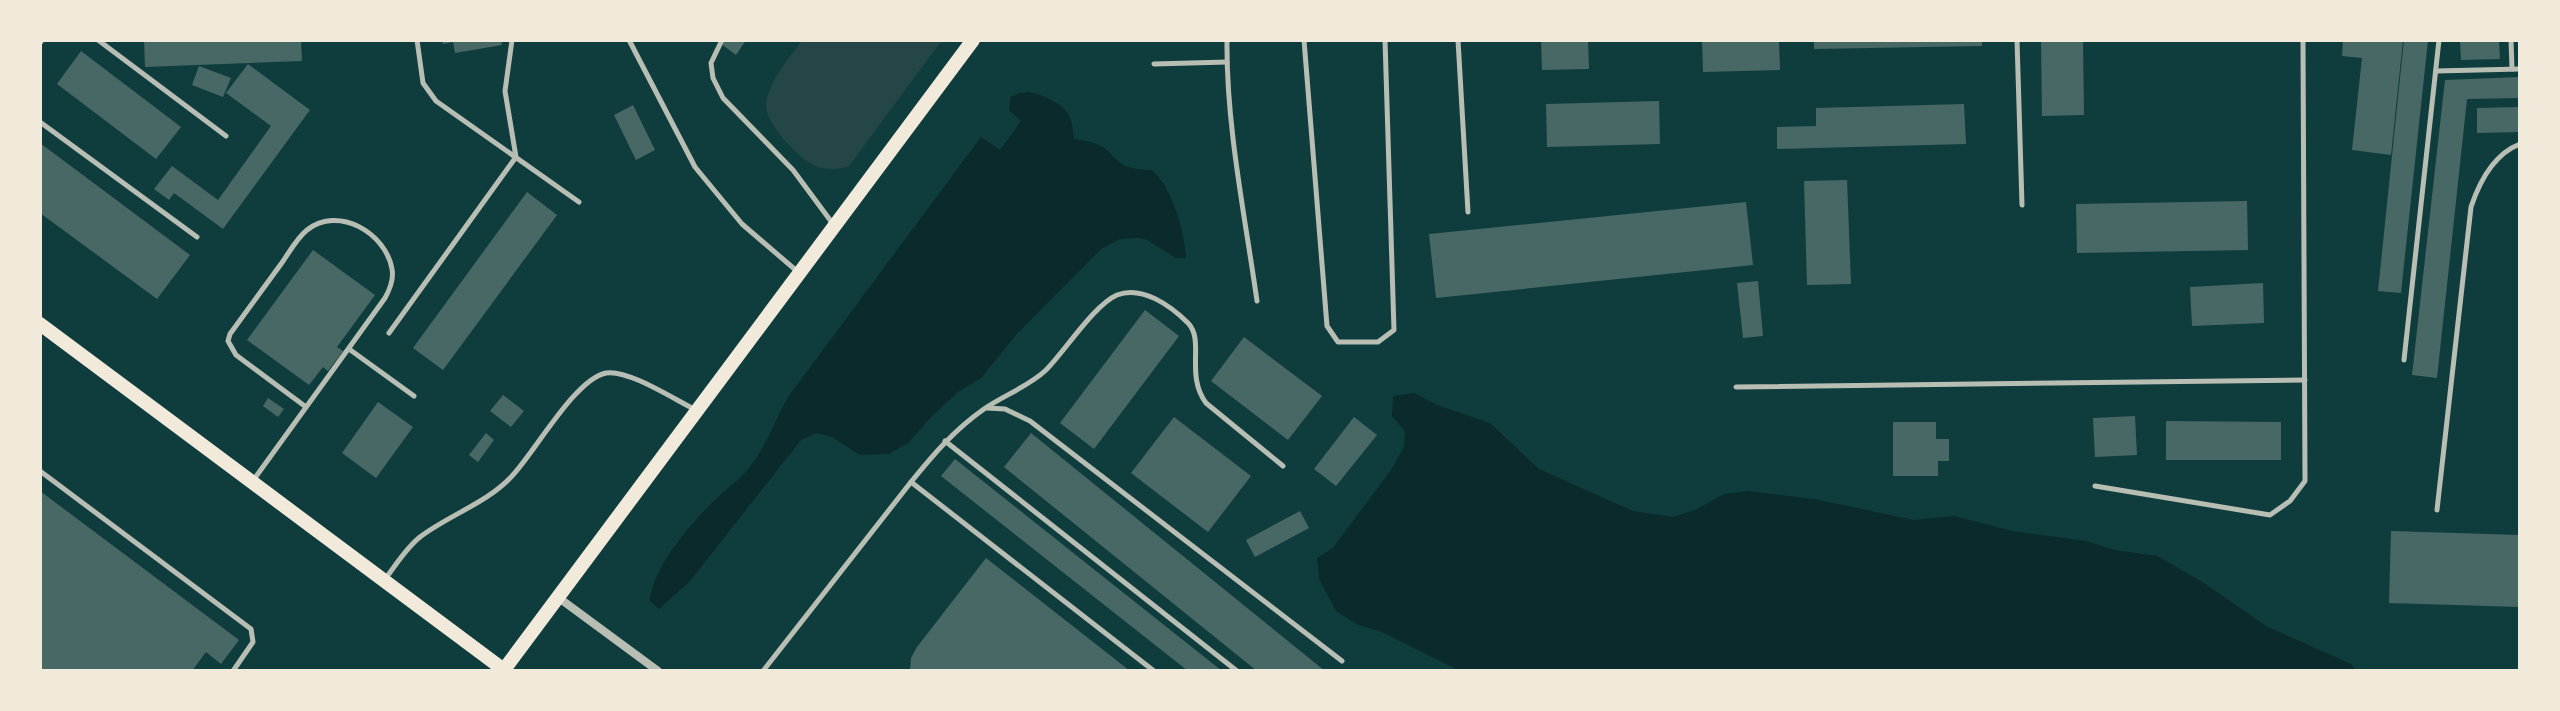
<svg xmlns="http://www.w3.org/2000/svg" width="2560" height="711" font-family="'Golos Text',sans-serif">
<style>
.green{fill:#244646}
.water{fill:#0a2a2b}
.building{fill:#486865}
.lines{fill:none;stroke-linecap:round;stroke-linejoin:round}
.service{stroke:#b8beb3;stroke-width:5}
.minor{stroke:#b8beb3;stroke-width:8}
.secondary{stroke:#f1e9da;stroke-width:14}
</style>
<rect width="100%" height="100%" fill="#0f3d3e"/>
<path class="green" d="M802,40H942L849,166C838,170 829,170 818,167C801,162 766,124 766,106C767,83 789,59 802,40Z"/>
<g class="water">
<path d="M1029,92C1044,95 1066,104 1071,120C1073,126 1073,133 1074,139C1080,140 1088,141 1094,143C1120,153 1111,170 1152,170C1172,187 1185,233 1186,258H1176L1147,240L1139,238L1120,239L1101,249L1016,335L981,378L958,392L933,415L908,443L889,454L860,455L832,437L816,433L801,440L690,581L659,609L650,601C652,567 693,521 717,498C728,488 740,479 749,468C766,447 775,420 788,397L981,137L1000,150L1021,121L1009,110L1011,97L1019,93Z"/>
<path d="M1414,393L1437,405L1490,423L1539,469L1633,511L1673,517L1695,510L1724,494L1748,491L1814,499L1914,520L1954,516L2012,531L2086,541L2115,550L2157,556L2204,583L2266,626L2351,664L2356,671H1460L1380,631L1358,625L1336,611L1319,579L1317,558L1332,549L1391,470L1404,447L1405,431L1392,416L1393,396Z"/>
</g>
<g class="building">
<path d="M144,40H301L302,61L145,67Z"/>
<path d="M442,40H501L502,45L455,53L453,42L443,44Z"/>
<path d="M716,40H746L736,55Z"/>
<path d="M1541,40H1588L1589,69L1542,70Z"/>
<path d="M1702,40H1779L1780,70L1703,72Z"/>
<path d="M1814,40H1982V46L1814,49Z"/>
<path d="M2041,40H2083L2084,115L2042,116Z"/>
<path d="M2343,40H2403L2391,155L2352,150L2362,58L2342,56Z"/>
<path d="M2404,40H2428L2401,293L2378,291Z"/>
<path d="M2460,40H2499L2500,59L2461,60Z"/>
<path d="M81,51L181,127L156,159L57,84Z"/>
<path d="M248,64L310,110L223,229L174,193L169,200L154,189L172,166L218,200L271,126L226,93Z"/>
<path d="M199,66L231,78L223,97L192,85Z"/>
<path d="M2520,77V98L2467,99L2437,378L2412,375L2445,80Z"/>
<path d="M1659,101L1660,144L1547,147L1546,104Z"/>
<path d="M1964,104L1966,144L1777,149V127L1816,126V108Z"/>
<path d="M633,105L655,150L636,160L614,115Z"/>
<path d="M2520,107V132L2477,133V108Z"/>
<path d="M40,143L190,255L157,299L40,213Z"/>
<path d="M1847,180L1851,284L1807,285L1804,181Z"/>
<path d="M527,192L557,215L443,370L413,348Z"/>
<path d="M2247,201L2248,250L2077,253L2076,204Z"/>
<path d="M1746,202L1753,265L1436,298L1429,234Z"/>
<path d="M313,250L375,295L337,347L343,351L328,371L323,367L309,385L247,340Z"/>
<path d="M1758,281L1763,336L1743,338L1737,283Z"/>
<path d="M2263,283L2264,323L2192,326L2190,287Z"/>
<path d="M1145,310L1179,336L1094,449L1060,423Z"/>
<path d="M1244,337L1322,396L1288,440L1211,381Z"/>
<path d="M503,395L524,411L511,427L490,411Z"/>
<path d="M268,398L284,409L278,417L263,406Z"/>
<path d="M378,402L413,427L376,478L342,453Z"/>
<path d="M2135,416L2137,455L2095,457L2093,418Z"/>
<path d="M1174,417L1251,476L1208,532L1131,473Z"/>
<path d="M1354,417L1377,435L1336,486L1314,469Z"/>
<path d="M2166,421L2281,422V460H2166Z"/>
<path d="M1893,422H1936V439H1949V461H1938V476H1893Z"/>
<path d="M486,433L494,440L478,462L469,455Z"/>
<path d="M1031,433L1325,671H1257L1004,467Z"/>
<path d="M955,459L1222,671H1188L941,476Z"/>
<path d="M40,491L239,640L221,664L206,652L192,671H40Z"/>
<path d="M1300,511L1309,528L1255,557L1246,540Z"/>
<path d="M2391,531L2520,535V607L2389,603Z"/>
<path d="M986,558L1130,671H910L911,658L917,647Z"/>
</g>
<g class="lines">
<g class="service">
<path d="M98,40L226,136"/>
<path d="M417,40L423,83L436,101L579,202"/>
<path d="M629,40L695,167L742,224L798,272"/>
<path d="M722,40L711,63L713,78L723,98L793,170L833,224"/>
<path d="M1227,40C1226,125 1245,216 1257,301"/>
<path d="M1304,40L1327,326L1338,342H1378L1394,330L1385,40"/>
<path d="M1458,40L1468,212"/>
<path d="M2017,40L2022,205"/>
<path d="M2511,40L2512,69"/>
<path d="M40,43L42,40"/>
<path d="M1154,64L1227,62"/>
<path d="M2436,71L2520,69"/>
<path d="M40,122L197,237"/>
<path d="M389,333L516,157L505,91L512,40"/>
<path d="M349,349L414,396"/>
<path d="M2404,360L2439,40"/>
<path d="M1736,387L2305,380"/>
<path d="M987,408L1005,409L1030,421L1342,661"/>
<path d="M945,441L1237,671"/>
<path d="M40,471L251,629L253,642L233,671"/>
<path d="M252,482L385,298C390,289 394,279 392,269C386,233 338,205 307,230C296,239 289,253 281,264C264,287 247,311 230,334L228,341L236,355L306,407"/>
<path d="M911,482C933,455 954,430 984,409C1004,395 1028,387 1046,370C1065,351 1094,305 1117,295C1142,285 1171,306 1188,323C1205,340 1185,375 1206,403L1283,466"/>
<path d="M2095,486L2270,515L2290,501L2305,481L2303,40"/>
<path d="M2437,510L2471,207C2479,183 2494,154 2520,144"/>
<path d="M385,579C396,565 406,548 420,537C449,515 487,503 512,476C535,452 575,379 606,373C628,369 675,400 696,410"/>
<path d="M763,671L911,482L1154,671"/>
</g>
<path class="minor" d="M559,598L658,671"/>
<g class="secondary">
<path d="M40,324L504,670"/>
<path d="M503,671L973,40"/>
</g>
</g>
<rect width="2560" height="711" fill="none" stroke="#f1e9da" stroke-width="84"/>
</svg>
